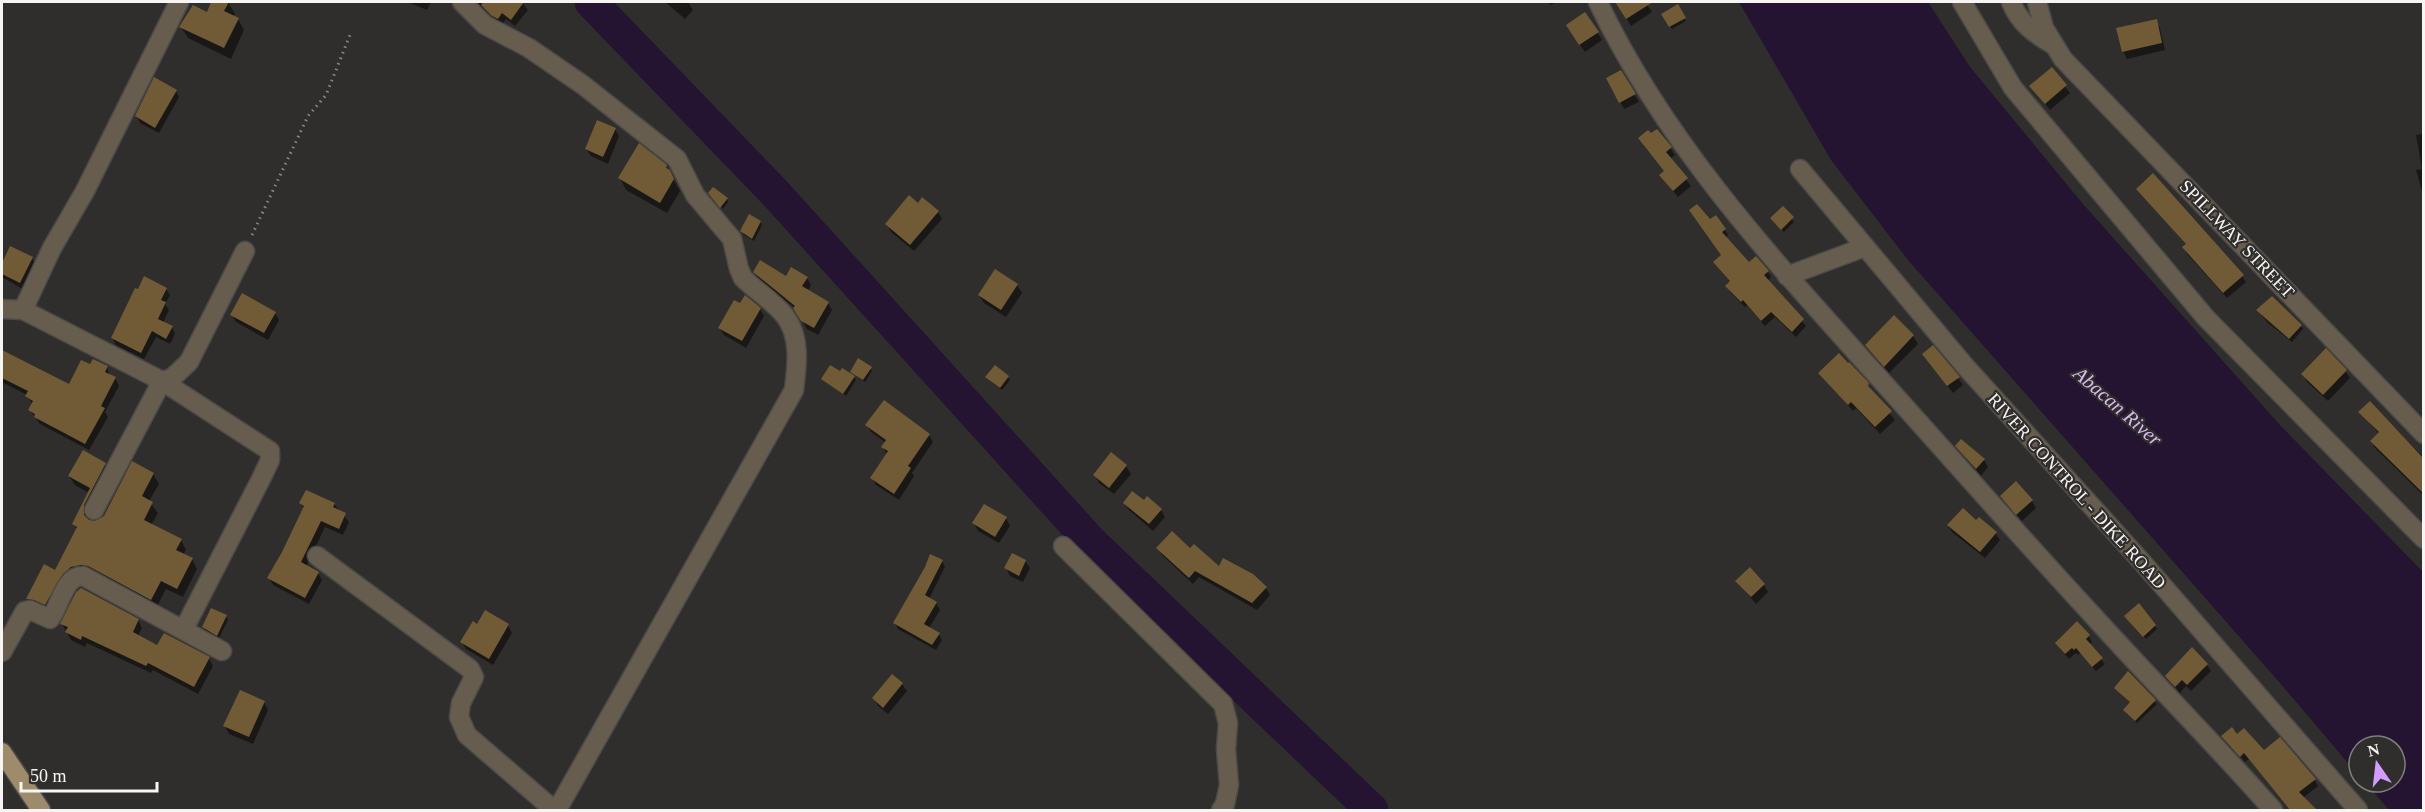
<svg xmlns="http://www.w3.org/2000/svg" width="2425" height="812" font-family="'Times New Roman',serif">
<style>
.water{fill:#241331}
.shadow{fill:#0007}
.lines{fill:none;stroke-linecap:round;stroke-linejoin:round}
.river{stroke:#241331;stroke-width:33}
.building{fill:#715b36}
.minor-casing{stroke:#4c4a48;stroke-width:21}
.major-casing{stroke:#4c4a48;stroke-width:21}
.path{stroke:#8a8886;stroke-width:3;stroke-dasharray:1.5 4.5;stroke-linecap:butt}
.minor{stroke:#675d4e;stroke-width:18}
.major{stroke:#9e8b6b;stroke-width:18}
.labels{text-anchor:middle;stroke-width:4.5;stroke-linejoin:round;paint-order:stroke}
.street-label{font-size:18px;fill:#f6f5f3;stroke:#302e2c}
.water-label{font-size:20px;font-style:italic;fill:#d9b8f4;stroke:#302e2c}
</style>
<rect width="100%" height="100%" fill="#302e2c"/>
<path class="water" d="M1739,2H1928L1970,67L2083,204L2279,424L2423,572V810H2389L2365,782H2395V746H2359V776L2280,683L1908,260L1831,160Z"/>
<g class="shadow">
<path d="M213,2H228L235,14L233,17L238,19L244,30L231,59L188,38L181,27L207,13Z"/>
<path d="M408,2H431L427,10Z"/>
<path d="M476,2H522L528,10L515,26L506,19L502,25Z"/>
<path d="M665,2H688L693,10L685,19Z"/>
<path d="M1548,2H1557L1550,5Z"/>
<path d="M1623,2H1645L1652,12L1631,26L1618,5Z"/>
<path d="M1678,6L1686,21L1672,29L1663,15Z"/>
<path d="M1585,14L1602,40L1585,52L1572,33Z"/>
<path d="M2156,21L2160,28L2165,50L2127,59L2123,51Z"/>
<path d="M2051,69L2070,93L2050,110L2031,86Z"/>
<path d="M1621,72L1639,102L1624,109L1608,79Z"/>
<path d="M176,91L179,97L159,133L140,123L137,116Z"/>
<path d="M615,129L619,136L608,164L591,156L586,149Z"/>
<path d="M2424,134V190L2422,191L2416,170L2422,169L2416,135Z"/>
<path d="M1644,146L1670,148L1675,155L1670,159L1691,186L1678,197L1661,175L1665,172Z"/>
<path d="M666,166L680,191L667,213L626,190L620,178Z"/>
<path d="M2138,189L2242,276L2246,282L2227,298L2187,254L2184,248L2187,245Z"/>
<path d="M712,197L727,199L728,202L723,209Z"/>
<path d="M1783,208L1794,222L1784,232L1774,222Z"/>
<path d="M938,212L942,219L914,251L891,232L887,224Z"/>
<path d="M1710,221L1725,230L1728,235L1725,238L1749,264L1768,272L1771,277L1767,281L1806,326L1796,337L1775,317L1765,326L1747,305L1745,307L1730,292L1726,286L1731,282L1715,263L1722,256Z"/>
<path d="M760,222L762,225L754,241L744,235L742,231Z"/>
<path d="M11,248L32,258L36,266L24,290L2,277V266Z"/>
<path d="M995,271L1017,285L1022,293L1006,317L984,303L979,295Z"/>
<path d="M754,272L787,278H807L811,285L808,291L828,303L832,310L818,335L807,329L795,308L759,279Z"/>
<path d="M166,289L170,295L165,304L169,310L163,323L172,327L175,334L170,344L156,337L144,359L116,345L112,338Z"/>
<path d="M760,309L764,316L746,348L724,335L719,328Z"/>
<path d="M2258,311L2301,326L2303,329L2292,342L2268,323Z"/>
<path d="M275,313L279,320L268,340L236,322L232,315Z"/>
<path d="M1894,317L1913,336L1918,344L1889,373L1867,346Z"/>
<path d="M2,352L69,386L91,366L107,367L110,376L115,378L119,386L105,412L108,417L89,450L40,424L30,410L33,405L27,395L4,383L2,388Z"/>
<path d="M1924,355L1958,378L1963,385L1953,393Z"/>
<path d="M1849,364L1895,420L1880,434L1856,408L1853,411L1820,373Z"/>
<path d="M870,368L872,371L865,382L851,372Z"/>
<path d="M2345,371L2350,378L2328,401L2307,382L2303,374Z"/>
<path d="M854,377L856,380L846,396L823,379Z"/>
<path d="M1008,377L1010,380L1002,390L989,380Z"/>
<path d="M2369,403L2424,458V496L2375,448L2371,441L2379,434L2360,412Z"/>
<path d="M867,425L929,435L933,442L912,473L914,476L899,500L876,485L872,478L887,455L883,447L886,443L871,432Z"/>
<path d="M1957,446L1984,460L1988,467L1981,476Z"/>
<path d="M1111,455L1126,466L1131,474L1114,494L1099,483L1095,475Z"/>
<path d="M105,465L110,474L88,516L89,522L95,523L105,517L153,474L159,484L149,501L158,513L151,525L181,540L186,550L183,555L192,559L197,569L183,597L166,589L156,608L87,574L51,613L33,609L27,599L45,566L56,572L77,530L74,524L89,493L75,485L69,476Z"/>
<path d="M2002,496L2032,501L2036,508L2022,521Z"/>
<path d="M1144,502L1161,510L1165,517L1153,531L1129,510L1124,503Z"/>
<path d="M301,503L334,504L349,522L343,535L325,527L306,567L318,573L322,580L309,604L273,585L269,578L304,509Z"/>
<path d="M1006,518L1010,526L999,543L978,531L974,523Z"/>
<path d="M1948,526L1995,533L2000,540L1985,558L1953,533Z"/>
<path d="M1158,548L1191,550L1219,569L1266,588L1270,595L1257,610L1199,577L1193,584L1162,555Z"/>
<path d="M942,561L945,567L929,599L936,603L940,610L929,628L939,634L942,640L936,650L898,629L895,623Z"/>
<path d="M1025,561L1030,568L1023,582L1010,576L1006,568Z"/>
<path d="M1737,581L1764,585L1768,592L1756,604Z"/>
<path d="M2139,605L2157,629L2146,639L2128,619Z"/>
<path d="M226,616L228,620L219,638L205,630L203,627Z"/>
<path d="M138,620L142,628L138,636L158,647L209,658L213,666L198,694L153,670L151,673L87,643L85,647L71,640L62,624Z"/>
<path d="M508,625L512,633L493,665L466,649L462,642Z"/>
<path d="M2089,636L2092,642L2089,645L2105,664L2096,671L2080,653L2078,655L2076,653L2069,659L2060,649Z"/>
<path d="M2207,665L2211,671L2191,691L2186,686L2180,693L2167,677Z"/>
<path d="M2128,673L2157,704L2137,723L2126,713L2131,703L2116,688Z"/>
<path d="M902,684L907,691L888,714L878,706L874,698Z"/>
<path d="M264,702L268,710L253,744L229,734L225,726Z"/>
<path d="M2223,736L2264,753L2314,779L2318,786L2303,798L2315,810H2290L2249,759L2245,762Z"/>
</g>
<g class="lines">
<path class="river" d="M591,2L776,194L1091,542L1372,810"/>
</g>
<g class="building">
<path d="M211,2H229L224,11L239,18L224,48L179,27L193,5L207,12Z"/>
<path d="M483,2H524L511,20L502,13L498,19L492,16L481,5Z"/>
<path d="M1615,2H1653L1626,19Z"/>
<path d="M1678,4L1686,18L1669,27L1661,14Z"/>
<path d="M1585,12L1599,32L1579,45L1566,25Z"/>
<path d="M2157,19L2162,43L2122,52L2116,28Z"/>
<path d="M2052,67L2067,85L2045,104L2029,86Z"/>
<path d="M1621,70L1636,94L1619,103L1606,78Z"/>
<path d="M154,77L177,90L155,128L135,116Z"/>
<path d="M597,120L616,128L603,157L585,149Z"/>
<path d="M1657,129L1672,147L1666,152L1688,178L1673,191L1659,175L1664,171L1638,138L1648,130L1651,133Z"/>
<path d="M639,143L667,165L666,168L670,170L674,179L660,203L618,178Z"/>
<path d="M2153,173L2244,275L2223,293L2182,247L2186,244L2136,189Z"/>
<path d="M713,187L728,198L720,208L708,193Z"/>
<path d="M909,195L918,203L922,197L939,211L910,245L885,224Z"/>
<path d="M1697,204L1710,219L1716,215L1726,229L1722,232L1749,262L1756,256L1769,271L1764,275L1804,319L1792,332L1771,312L1761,321L1743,300L1741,302L1725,286L1730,281L1713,262L1721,255L1689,210Z"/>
<path d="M1783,206L1794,217L1781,230L1770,218Z"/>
<path d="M749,214L761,221L752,239L740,231Z"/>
<path d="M10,246L33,257L20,283L2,274V263Z"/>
<path d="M760,260L786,276L791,267L808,277L802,286L829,302L814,328L801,321L793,308L795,306L753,272Z"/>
<path d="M995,269L1018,284L1001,310L978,295Z"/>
<path d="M144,276L167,288L161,300L166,302L158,319L173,326L166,339L152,331L141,353L111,338L135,288L138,289Z"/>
<path d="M242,293L276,312L264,333L230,315Z"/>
<path d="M745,295L761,308L742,341L718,328L734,300L740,303Z"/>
<path d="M2272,296L2302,325L2289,339L2256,310Z"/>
<path d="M1894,315L1914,335L1884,367L1865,345Z"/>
<path d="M1933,345L1960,377L1947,386L1922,354Z"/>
<path d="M2326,348L2347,370L2323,395L2301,374Z"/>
<path d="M2,350L69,384L81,360L90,364L93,359L108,366L105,372L116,377L101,406L105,408L85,444L34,417L35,414L28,410L33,401L25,396L28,391L2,378Z"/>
<path d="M1839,353L1848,363L1849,362L1869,383L1868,386L1892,411L1875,427L1851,402L1848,405L1818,373Z"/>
<path d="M858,358L872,367L863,380L850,372Z"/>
<path d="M830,365L840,371L842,368L855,376L843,394L821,379Z"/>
<path d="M995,365L1009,376L1000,388L985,377Z"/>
<path d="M884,400L930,434L908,466L911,468L894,494L870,478L888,451L881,447L886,440L865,425Z"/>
<path d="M2370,401L2424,459V494L2370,441L2379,432L2358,412Z"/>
<path d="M1961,439L1985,459L1976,469L1955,446Z"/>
<path d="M83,450L106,463L84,505V515L89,520L95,521L104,516L132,461L154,473L142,496L153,502L144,520L182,539L176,550L193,558L177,589L161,581L151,600L88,566L81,565L71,567L63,574L45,605L34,600L26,599L44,564L55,570L77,527L72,524L90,488L68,476Z"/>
<path d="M1111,452L1127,465L1109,488L1093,475Z"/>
<path d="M2016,481L2033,500L2016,515L2000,496Z"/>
<path d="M306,490L335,503L333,507L346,513L339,529L321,521L301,562L319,572L305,598L267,578L282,552L304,506L299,503Z"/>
<path d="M1132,491L1144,500L1147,496L1162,509L1149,524L1123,503Z"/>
<path d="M984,504L1007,517L995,537L972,523Z"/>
<path d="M1963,508L1976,520L1979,517L1997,532L1980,552L1947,525Z"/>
<path d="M1172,531L1190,548L1194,544L1219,566L1223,558L1253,574L1267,587L1252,603L1195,571L1189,578L1156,548Z"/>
<path d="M1012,553L1026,560L1019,576L1004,568Z"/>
<path d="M930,554L943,560L925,595L937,602L924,624L940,633L932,645L893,623L925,567Z"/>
<path d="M1750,567L1765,584L1751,597L1735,581Z"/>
<path d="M81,588L139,619L133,632L157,645L164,633L210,657L194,687L148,663L146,666L82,636L81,640L65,632L68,627L60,624L76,592Z"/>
<path d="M2139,603L2156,625L2143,637L2124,616Z"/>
<path d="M211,608L227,615L217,636L202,627Z"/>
<path d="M485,610L509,624L489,659L460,642L473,621L477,624Z"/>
<path d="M2077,621L2090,635L2086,639L2103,658L2092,667L2076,648L2074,650L2072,648L2065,654L2055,643Z"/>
<path d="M2192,647L2208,664L2187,685L2182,680L2175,687L2165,676Z"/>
<path d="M2128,671L2156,700L2135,721L2123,710L2130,702L2114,688Z"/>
<path d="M892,674L903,683L883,708L872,698Z"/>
<path d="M240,690L265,701L249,737L223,726Z"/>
<path d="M2232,727L2237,734L2244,728L2264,750L2280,737L2316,779L2299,792L2317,810H2290L2244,753L2240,757L2221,736Z"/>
</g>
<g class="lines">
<g class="minor-casing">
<g id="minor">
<path d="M462,2L485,25L529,48L583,85L677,159L695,195L732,239L739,269L743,278C756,291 774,302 785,316C801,337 797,366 794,390L557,810"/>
<path d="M1598,2C1666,145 1775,262 1880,379C1952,459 2023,540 2097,620C2155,684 2216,745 2273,810"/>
<path d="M1962,2L2013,88L2206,318L2424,539"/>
<path d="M2011,2C2019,22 2033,33 2052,44"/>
<path d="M2037,2L2044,28L2063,59L2424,434"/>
<path d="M1800,169L1965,366L2142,562L2358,810"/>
<path d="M1787,276L1865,247"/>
<path d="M2,309L23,310L162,381L270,451V460L262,477L184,629"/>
<path d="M23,310L52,248L85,191L179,2"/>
<path d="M94,510L162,381L172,378L189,362L245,251"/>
<path d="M1063,546L1223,704L1228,723L1226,749L1229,785L1225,804L1221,810"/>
<path d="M317,556L470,669L474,677L461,703L459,717L467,735L554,810"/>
<path d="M2,652L25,611L30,610L50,619C60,607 64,575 83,576L222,651"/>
</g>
</g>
<g class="major-casing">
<path id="major" d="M2,752L41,810"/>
</g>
<path class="path" d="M252,235L308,116L326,95L350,35"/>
<use href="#minor" class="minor"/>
<use href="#major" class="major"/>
</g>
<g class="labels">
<g class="street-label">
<text transform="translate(2237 239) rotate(46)" y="6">SPILLWAY STREET</text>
<text transform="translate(2077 491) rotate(48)" y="6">RIVER CONTROL - DIKE ROAD</text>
</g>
<g class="water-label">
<text transform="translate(2118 406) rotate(41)" y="7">Abacan River</text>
</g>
</g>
<rect width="2425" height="812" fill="none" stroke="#f6f5f3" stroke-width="6"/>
<g transform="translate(2377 764) rotate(346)"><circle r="28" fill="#302e2c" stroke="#7f7e7c" stroke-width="1.5"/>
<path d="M0-4.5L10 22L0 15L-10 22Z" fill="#d39cfd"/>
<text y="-9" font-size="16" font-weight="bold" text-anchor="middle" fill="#f6f5f3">N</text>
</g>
<path d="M21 782v9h136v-9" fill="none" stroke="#f6f5f3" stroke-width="3"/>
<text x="30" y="782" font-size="18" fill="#f6f5f3" stroke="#302e2c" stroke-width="4.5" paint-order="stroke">50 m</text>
</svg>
